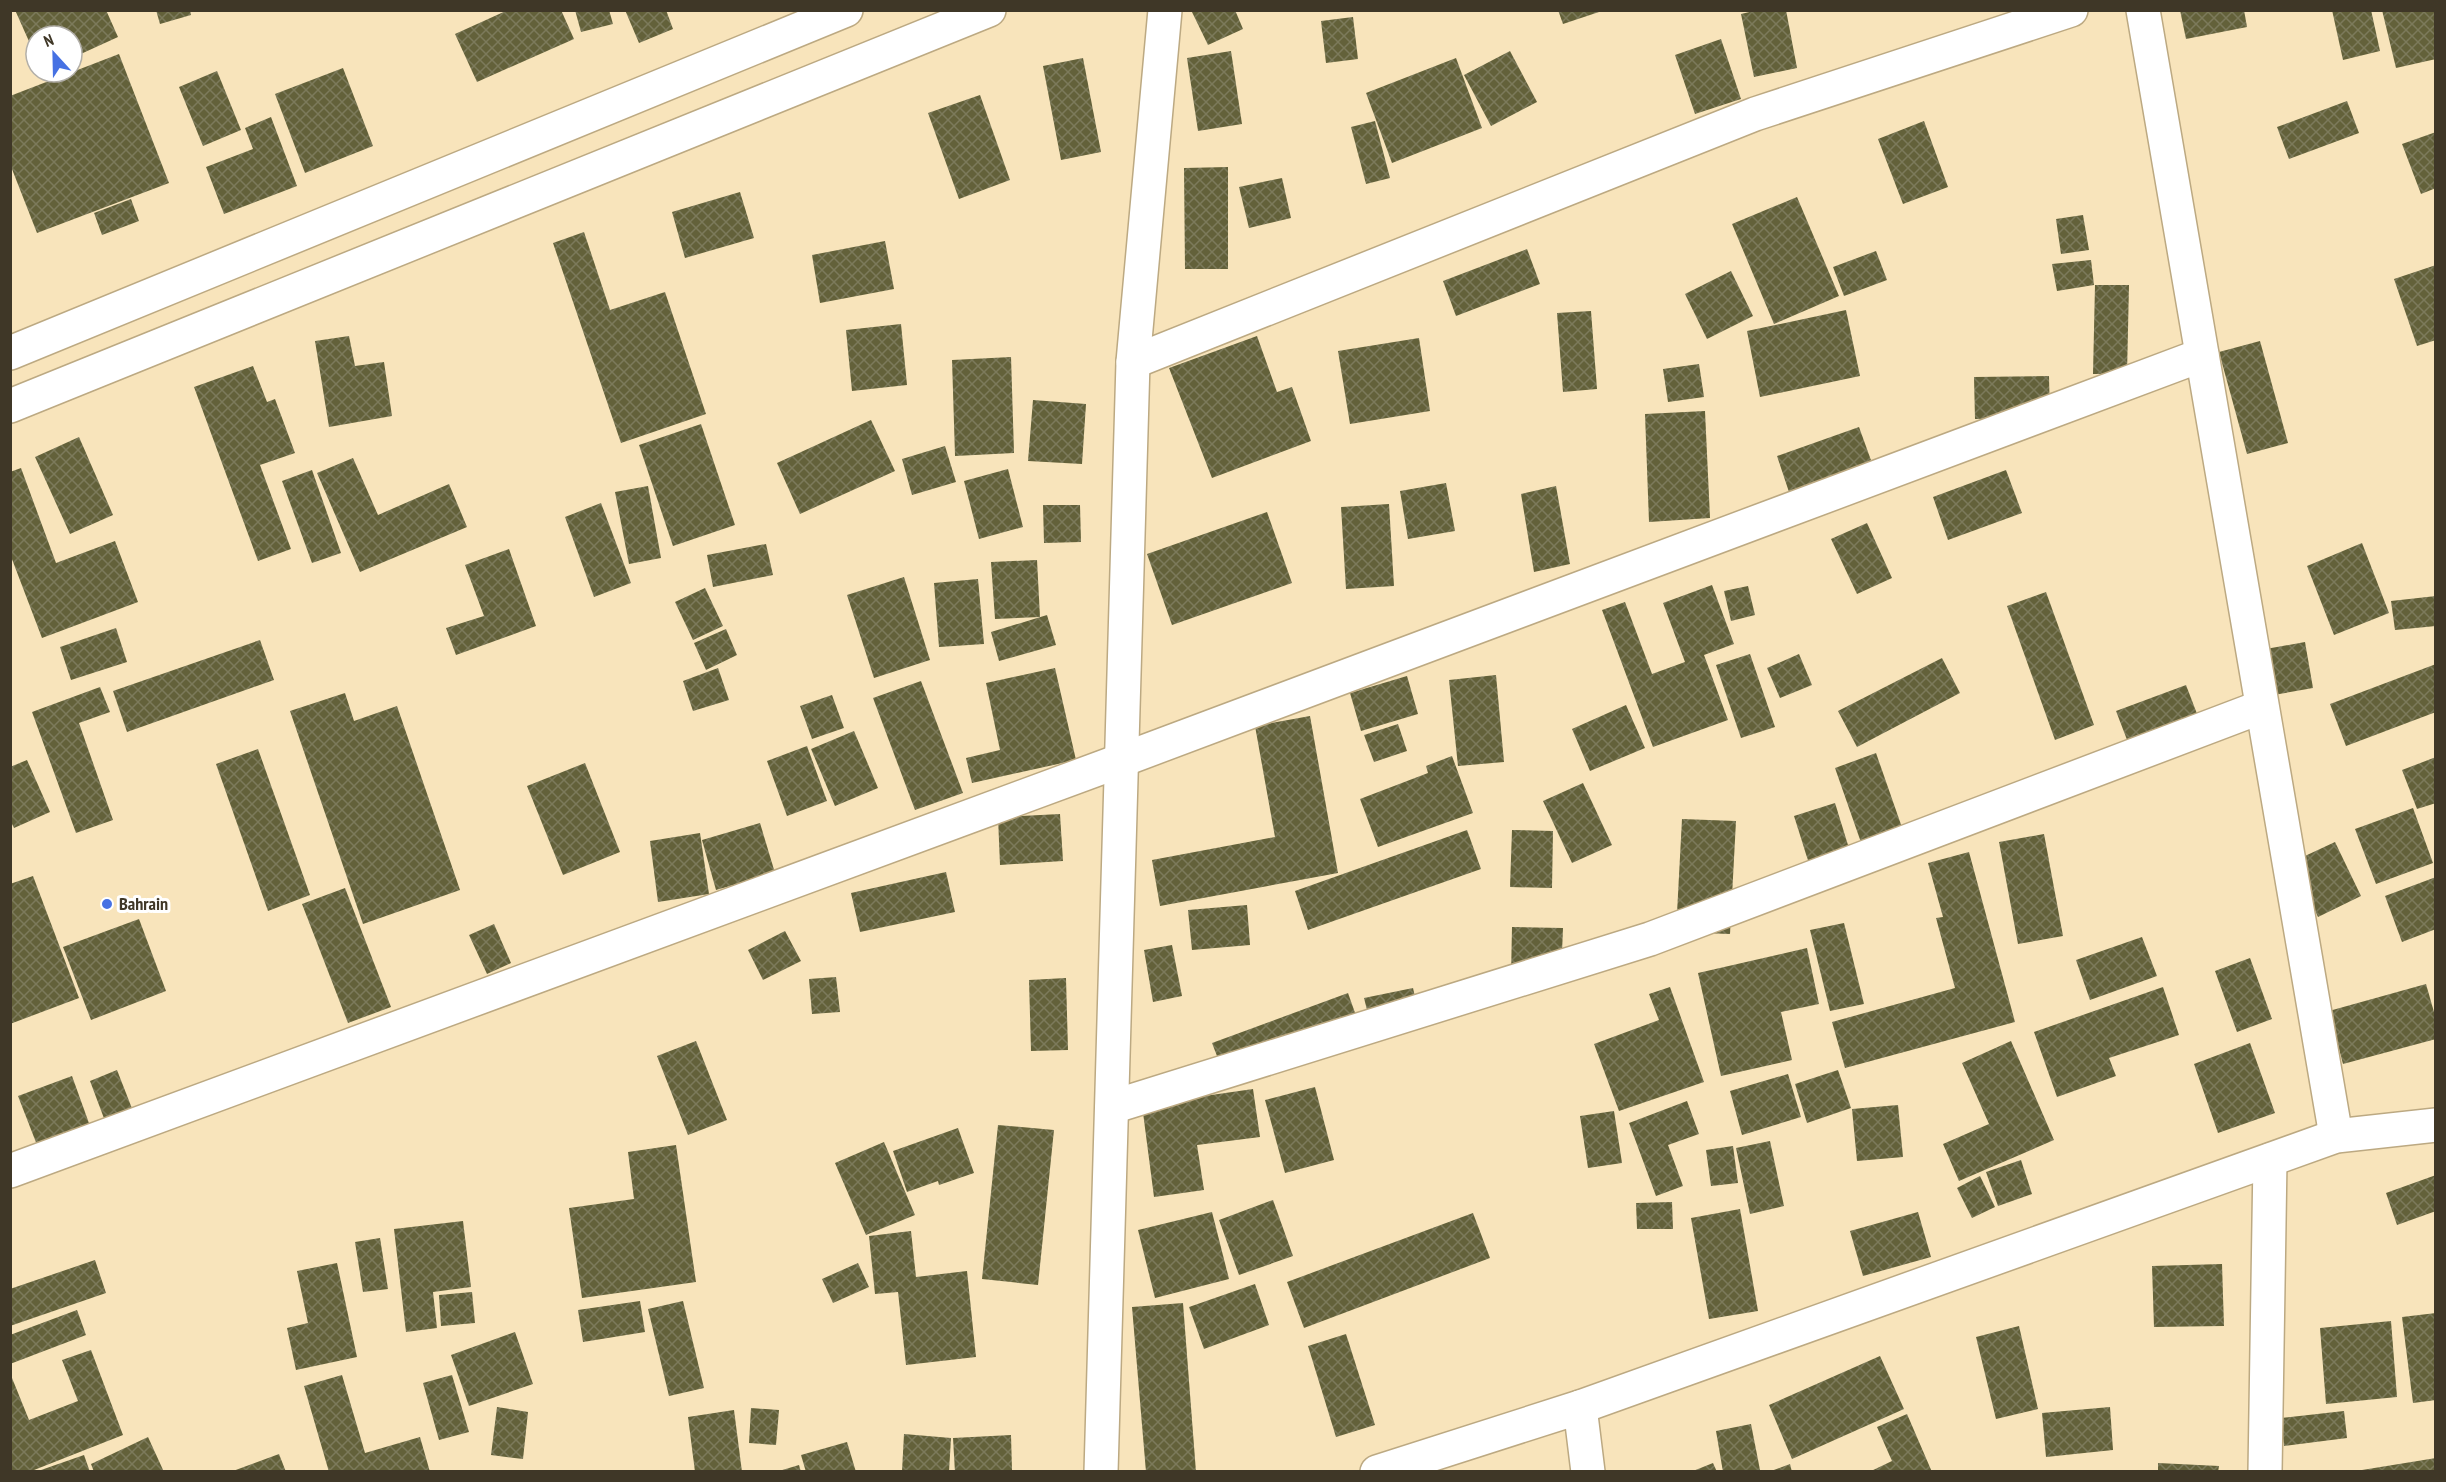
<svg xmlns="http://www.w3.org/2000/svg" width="2446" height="1482" font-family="'PT Sans Narrow',sans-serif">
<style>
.building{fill:url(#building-cross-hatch)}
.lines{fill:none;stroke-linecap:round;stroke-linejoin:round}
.street-casing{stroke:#bca982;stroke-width:36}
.secondary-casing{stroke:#bca982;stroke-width:36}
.street{stroke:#fff;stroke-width:33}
.secondary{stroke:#fff;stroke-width:33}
.poi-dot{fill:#4671e3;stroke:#fff;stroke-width:2}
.labels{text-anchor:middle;stroke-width:6;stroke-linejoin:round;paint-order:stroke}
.poi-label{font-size:18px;font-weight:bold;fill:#3f3727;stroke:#fff;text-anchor:start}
</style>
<defs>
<pattern id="building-cross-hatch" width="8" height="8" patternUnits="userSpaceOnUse" patternTransform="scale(1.5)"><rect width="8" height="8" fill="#63613a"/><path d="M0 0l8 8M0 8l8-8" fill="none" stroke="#7c7a5b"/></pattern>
</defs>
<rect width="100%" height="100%" fill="#f8e4bb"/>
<g class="building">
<path d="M15,10H106L118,37L72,58V36H36V57Z"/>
<path d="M156,10H190L191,15L160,24Z"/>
<path d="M508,10H561L574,39L477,82L455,34Z"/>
<path d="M575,10H609L613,24L581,32Z"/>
<path d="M625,10H666L673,29L639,43Z"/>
<path d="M1191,10H1235L1243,29L1208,45Z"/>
<path d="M1558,10H1602V11L1563,24Z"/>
<path d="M1758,10H1786L1797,68L1754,77L1741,14Z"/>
<path d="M2180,10H2244L2247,27L2186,39Z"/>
<path d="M2332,10H2371L2380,51L2343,60Z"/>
<path d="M2382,10H2436V59L2396,68Z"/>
<path d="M1353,17L1358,59L1326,63L1321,21Z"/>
<path d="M1721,39L1741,99L1695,114L1675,55Z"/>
<path d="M1231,51L1242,124L1198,131L1187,58Z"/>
<path d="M1510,51L1537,102L1491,126L1464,75Z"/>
<path d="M119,54L169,183L37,233L10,164V96Z"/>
<path d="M1083,58L1101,152L1061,160L1043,66Z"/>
<path d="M1456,58L1482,128L1392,163L1366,93Z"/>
<path d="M343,68L373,146L305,173L275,94Z"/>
<path d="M217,71L241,130L203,146L179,87Z"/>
<path d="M980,95L1010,180L959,199L928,113Z"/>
<path d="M2347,101L2359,133L2289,159L2277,127Z"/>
<path d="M271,117L297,186L224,214L206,167L253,149L245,128Z"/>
<path d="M1375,121L1390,178L1366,184L1351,127Z"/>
<path d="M1924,121L1948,187L1903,204L1878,139Z"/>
<path d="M2436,132V188L2421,194L2402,144Z"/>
<path d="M1228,167V269H1185L1184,168Z"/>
<path d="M1282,178L1291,218L1249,228L1239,187Z"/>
<path d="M740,192L754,238L685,258L672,212Z"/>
<path d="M1797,197L1839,296L1774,324L1732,224Z"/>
<path d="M131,199L139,221L102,235L94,213Z"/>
<path d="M2083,215L2089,250L2061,254L2056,219Z"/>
<path d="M584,232L610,310L665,292L706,414L621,443L553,243Z"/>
<path d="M885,241L894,289L820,303L812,255Z"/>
<path d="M1527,249L1540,284L1456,316L1443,281Z"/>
<path d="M1876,251L1887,280L1844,296L1833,267Z"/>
<path d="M2091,260L2094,285L2057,291L2052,264Z"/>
<path d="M2436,265V340L2417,346L2394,279Z"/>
<path d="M1731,271L1753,316L1707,339L1685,294Z"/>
<path d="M2095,285H2129L2127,374H2093Z"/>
<path d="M1846,310L1860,376L1760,397L1747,331Z"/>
<path d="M1591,311L1597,389L1563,392L1557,313Z"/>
<path d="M901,324L907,385L852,391L846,330Z"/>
<path d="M349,336L355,366L384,362L392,416L329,427L315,341Z"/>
<path d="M1257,336L1277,392L1292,387L1311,441L1212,478L1169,368Z"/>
<path d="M1419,338L1430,411L1350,424L1338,351Z"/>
<path d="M2260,341L2288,443L2247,454L2219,352Z"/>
<path d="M1011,357L1014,453L955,456L952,360Z"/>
<path d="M1699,364L1704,397L1668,402L1663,369Z"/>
<path d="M253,366L267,402L275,399L295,453L260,465L291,549L258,561L194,387Z"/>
<path d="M2049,376L2050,418L1975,419L1974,377Z"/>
<path d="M1033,400L1086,404L1082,464L1028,461Z"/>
<path d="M1705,411L1710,518L1649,522L1645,414Z"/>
<path d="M871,420L895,471L800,514L777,463Z"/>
<path d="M701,424L735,525L673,546L639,445Z"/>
<path d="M1859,427L1872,463L1789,492L1777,456Z"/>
<path d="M79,437L113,515L70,534L35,457Z"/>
<path d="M945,446L956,482L912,495L902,459Z"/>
<path d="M353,458L378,515L449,484L467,527L360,572L317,473Z"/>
<path d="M21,468L56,563L115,541L138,602L42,638L10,554V472Z"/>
<path d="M1008,469L1023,527L979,539L964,481Z"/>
<path d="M312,470L341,553L312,563L282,481Z"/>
<path d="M2006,470L2022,513L1948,540L1933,497Z"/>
<path d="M1446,483L1455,531L1408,539L1400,491Z"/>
<path d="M648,486L661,558L629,564L615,492Z"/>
<path d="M1556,486L1570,564L1534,572L1521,494Z"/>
<path d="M601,503L631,583L594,597L565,517Z"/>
<path d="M1389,504L1394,586L1346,589L1341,507Z"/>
<path d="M1043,505H1080L1081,542L1044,543Z"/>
<path d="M1267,512L1292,583L1172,625L1147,554Z"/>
<path d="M1867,523L1892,578L1857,594L1831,539Z"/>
<path d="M2362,543L2389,613L2334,635L2307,566Z"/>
<path d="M766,544L773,575L713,587L707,555Z"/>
<path d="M509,549L536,626L456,655L446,628L484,616L465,565Z"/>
<path d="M1037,560L1040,617L995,619L991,562Z"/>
<path d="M904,577L930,660L874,678L847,595Z"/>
<path d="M978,579L984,644L939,647L934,583Z"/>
<path d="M1712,585L1734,644L1704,655L1728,720L1653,747L1602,610L1625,602L1652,674L1685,662L1663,603Z"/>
<path d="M1748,586L1755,615L1731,621L1724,591Z"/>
<path d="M705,588L723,626L693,640L675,602Z"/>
<path d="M2046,592L2094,725L2055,740L2007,606Z"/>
<path d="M2436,596V626L2395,630L2391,601Z"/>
<path d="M1047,615L1056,645L999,661L991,632Z"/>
<path d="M116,628L127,662L71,680L60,647Z"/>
<path d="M726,629L737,655L706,670L694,643Z"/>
<path d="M260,640L274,680L127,732L113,691Z"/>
<path d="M2305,642L2313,688L2257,698L2249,652Z"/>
<path d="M1750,654L1775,727L1741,738L1716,665Z"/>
<path d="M1799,654L1812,685L1780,698L1767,668Z"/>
<path d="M1942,658L1960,693L1857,747L1838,711Z"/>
<path d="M2436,664V712L2346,746L2330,704Z"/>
<path d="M718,668L729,700L693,711L683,681Z"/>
<path d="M1055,668L1076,760L972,783L966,758L1000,750L986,683Z"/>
<path d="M1496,675L1504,762L1458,766L1449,680Z"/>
<path d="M1407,676L1418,714L1361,731L1350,693Z"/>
<path d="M921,681L963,793L915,810L873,698Z"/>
<path d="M2186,685L2199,719L2129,745L2116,711Z"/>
<path d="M100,687L110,712L79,723L113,820L76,833L32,712Z"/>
<path d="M345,693L354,721L397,706L460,890L363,924L290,711Z"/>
<path d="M832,695L844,728L812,739L800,706Z"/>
<path d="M1626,705L1645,748L1590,771L1572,729Z"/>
<path d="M1310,716L1338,873L1160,906L1152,860L1275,837L1255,726Z"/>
<path d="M1398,724L1407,751L1374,762L1364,735Z"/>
<path d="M854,731L878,788L835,806L811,749Z"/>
<path d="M807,746L827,801L787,816L767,761Z"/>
<path d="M258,749L310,895L268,911L216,764Z"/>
<path d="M1876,753L1905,836L1864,851L1835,768Z"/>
<path d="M1452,756L1473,813L1378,847L1360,799L1428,773L1426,766Z"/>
<path d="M2436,757V803L2417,809L2402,770Z"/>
<path d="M27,760L50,812L14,828L10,820V767Z"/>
<path d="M585,763L620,852L563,875L527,786Z"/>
<path d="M1583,783L1612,845L1572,863L1543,801Z"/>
<path d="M1835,803L1852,858L1811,870L1794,816Z"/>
<path d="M2413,808L2433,863L2376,884L2355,829Z"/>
<path d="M1060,814L1063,861L1000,865L998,817Z"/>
<path d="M1682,819L1736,821L1730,934L1676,932Z"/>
<path d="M760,823L775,873L716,890L702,840Z"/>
<path d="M1467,830L1481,869L1308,930L1295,891Z"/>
<path d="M1512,830L1553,831L1552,888L1510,887Z"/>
<path d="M700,833L709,894L658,902L650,841Z"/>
<path d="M2044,834L2063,936L2018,944L1999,842Z"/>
<path d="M2335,842L2361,896L2318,917L2292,862Z"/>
<path d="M1969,852L2015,1022L1845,1068L1832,1022L1955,988L1936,918L1943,917L1928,863Z"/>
<path d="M946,872L955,912L860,932L851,893Z"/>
<path d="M33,876L79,998L10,1024V884Z"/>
<path d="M2436,877V929L2402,942L2385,896Z"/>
<path d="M345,888L391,1007L348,1023L302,904Z"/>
<path d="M1247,905L1250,945L1192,950L1188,910Z"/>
<path d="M139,919L166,991L91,1020L63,947Z"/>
<path d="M1844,923L1864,1004L1830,1011L1810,930Z"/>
<path d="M494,924L511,963L487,974L469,935Z"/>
<path d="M1512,927L1563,928L1561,977L1511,976Z"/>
<path d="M785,931L801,961L763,980L748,950Z"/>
<path d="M2142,937L2157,976L2090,1000L2076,960Z"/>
<path d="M1172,945L1182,996L1153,1002L1144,950Z"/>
<path d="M1807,948L1819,1004L1781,1012L1792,1060L1721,1076L1698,973Z"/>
<path d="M2250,958L2272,1019L2237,1032L2215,971Z"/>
<path d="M836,977L840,1012L812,1014L809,979Z"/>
<path d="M1066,978L1068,1050L1031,1051L1029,980Z"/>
<path d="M2426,984L2436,1019V1039L2343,1064L2329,1011Z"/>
<path d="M1670,987L1704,1082L1619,1111L1594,1044L1659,1020L1649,994Z"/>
<path d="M2163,987L2179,1035L2109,1058L2116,1076L2057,1097L2034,1032Z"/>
<path d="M1413,988L1419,1014L1371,1026L1364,998Z"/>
<path d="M1348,993L1359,1024L1224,1074L1212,1043Z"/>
<path d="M696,1041L727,1120L688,1135L657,1056Z"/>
<path d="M2011,1041L2054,1140L1959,1181L1943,1144L1989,1124L1962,1063Z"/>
<path d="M2250,1043L2275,1113L2218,1133L2194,1064Z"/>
<path d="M117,1070L133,1111L105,1121L90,1081Z"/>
<path d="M1838,1070L1851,1108L1807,1123L1795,1084Z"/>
<path d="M1788,1074L1801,1117L1742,1135L1730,1091Z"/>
<path d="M72,1076L90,1126L37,1145L18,1096Z"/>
<path d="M1315,1087L1334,1160L1285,1173L1265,1100Z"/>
<path d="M1253,1089L1260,1137L1197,1145L1204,1190L1154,1197L1142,1105Z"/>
<path d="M1687,1101L1699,1134L1668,1145L1683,1186L1656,1196L1629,1123Z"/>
<path d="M1898,1105L1903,1157L1857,1161L1852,1109Z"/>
<path d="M1614,1111L1622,1163L1588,1168L1580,1116Z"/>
<path d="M998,1125L1054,1130L1038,1285L982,1279Z"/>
<path d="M958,1128L974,1173L939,1185L938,1181L907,1192L893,1151Z"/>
<path d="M1770,1141L1784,1206L1750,1214L1736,1148Z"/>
<path d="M884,1142L915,1215L866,1235L835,1163Z"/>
<path d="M676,1145L696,1282L582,1298L569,1208L634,1199L628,1152Z"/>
<path d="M1733,1146L1738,1183L1711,1186L1706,1150Z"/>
<path d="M2021,1160L2032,1194L1998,1206L1986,1172Z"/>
<path d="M2436,1175V1211L2397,1225L2386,1193Z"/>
<path d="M1980,1176L1995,1207L1972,1218L1957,1188Z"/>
<path d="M1273,1200L1293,1256L1239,1275L1219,1220Z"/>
<path d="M1672,1202L1673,1229H1637L1636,1203Z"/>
<path d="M1740,1209L1758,1311L1709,1319L1691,1218Z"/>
<path d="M1212,1212L1229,1279L1155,1298L1138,1230Z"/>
<path d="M1918,1212L1931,1257L1863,1276L1850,1231Z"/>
<path d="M1473,1213L1490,1258L1304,1328L1287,1282Z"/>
<path d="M463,1221L471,1287L433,1292L437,1328L406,1332L394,1229Z"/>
<path d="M911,1231L916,1277L967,1271L976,1357L906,1365L898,1292L875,1294L869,1236Z"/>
<path d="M380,1238L388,1289L363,1292L355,1242Z"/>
<path d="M95,1260L106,1293L10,1326V1289Z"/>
<path d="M337,1263L357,1357L296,1370L287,1328L308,1323L297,1271Z"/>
<path d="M858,1263L869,1287L833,1303L822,1279Z"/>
<path d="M2222,1264L2224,1326L2154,1327L2152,1266Z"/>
<path d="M1255,1284L1269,1325L1204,1349L1189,1307Z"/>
<path d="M472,1292L475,1323L441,1326L439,1295Z"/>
<path d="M640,1301L645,1332L583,1342L578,1310Z"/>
<path d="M683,1301L704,1388L669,1396L648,1309Z"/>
<path d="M1183,1303L1196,1472H1146L1132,1307Z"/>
<path d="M77,1310L86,1335L10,1364V1335Z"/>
<path d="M2436,1313V1400L2413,1403L2402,1317Z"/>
<path d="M2391,1321L2397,1397L2326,1404L2320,1328Z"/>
<path d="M2019,1326L2038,1409L1996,1419L1976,1337Z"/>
<path d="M515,1332L533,1384L469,1406L451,1355Z"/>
<path d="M1346,1334L1375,1425L1336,1437L1308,1346Z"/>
<path d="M91,1350L123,1435L29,1472H10V1373L29,1420L78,1401L62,1360Z"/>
<path d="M1880,1356L1904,1409L1792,1459L1769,1405Z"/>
<path d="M342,1375L365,1453L420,1437L430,1472H329L304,1386Z"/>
<path d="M452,1375L469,1432L439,1440L423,1383Z"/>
<path d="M497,1407L528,1412L523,1459L491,1455Z"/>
<path d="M2110,1407L2113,1450L2046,1457L2042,1413Z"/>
<path d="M751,1408L779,1410L776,1445L749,1443Z"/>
<path d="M734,1410L742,1472H695L688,1417Z"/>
<path d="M2344,1411L2347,1438L2284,1446L2281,1418Z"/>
<path d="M1907,1414L1932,1472H1869L1892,1461L1877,1427Z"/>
<path d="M1751,1424L1760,1470L1723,1472L1716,1431Z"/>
<path d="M904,1434L951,1438L949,1472L902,1471Z"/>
<path d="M1011,1435L1012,1470L955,1472L953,1438Z"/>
<path d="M148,1437L164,1472H94L91,1464Z"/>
<path d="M847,1442L856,1472H806L801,1455Z"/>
<path d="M279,1454L286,1472H233V1471Z"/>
<path d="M84,1455L90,1472H41V1470Z"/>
<path d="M2436,1458V1472H2362V1470Z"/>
<path d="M1713,1463L1717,1472H1693V1471Z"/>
<path d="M2158,1463L2219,1466L2218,1472H2158Z"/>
<path d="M1790,1464L1792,1472H1771V1471Z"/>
<path d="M799,1465L801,1472H779V1471Z"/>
</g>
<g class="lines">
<g class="street-casing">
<g id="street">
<path d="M2143,10L2336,1136"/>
<path d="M1133,362L1755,114L2071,10"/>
<path d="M1112,1107L1650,939L2261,707"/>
<path d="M10,1171L1122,760L2202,355"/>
<path d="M1580,1407L1588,1472"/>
<path d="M1101,1472L1133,362L1165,10"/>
<path d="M2265,1472L2270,1160"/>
</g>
</g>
<g class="secondary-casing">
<g id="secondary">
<path d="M10,353L846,10"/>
<path d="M10,406L989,10"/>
<path d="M1377,1472L1580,1407L2336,1136L2436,1125"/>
</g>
</g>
<use href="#street" class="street"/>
<use href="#secondary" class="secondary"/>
</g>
<circle class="poi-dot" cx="107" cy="904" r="6"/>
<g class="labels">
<g class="poi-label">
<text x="119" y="910">Bahrain</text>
</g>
</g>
<rect width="2446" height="1482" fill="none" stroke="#3f3727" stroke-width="24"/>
<g transform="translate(54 54) rotate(338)"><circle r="28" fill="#ffffff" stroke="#b2afa9" stroke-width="1.5"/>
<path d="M0-4.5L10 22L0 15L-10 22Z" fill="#4671e3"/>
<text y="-9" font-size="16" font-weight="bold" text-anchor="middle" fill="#3f3727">N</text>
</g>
</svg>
